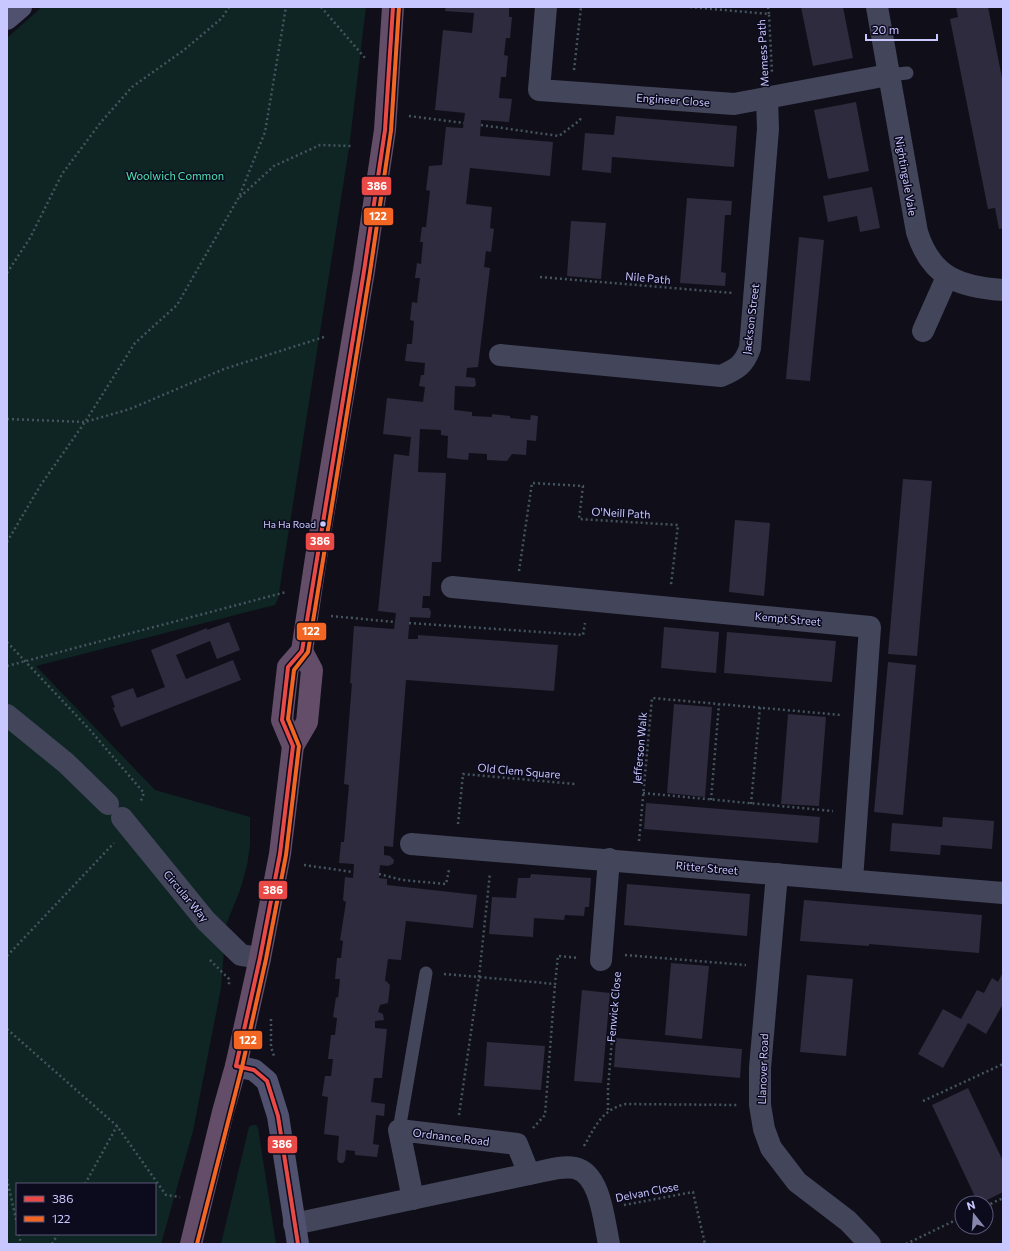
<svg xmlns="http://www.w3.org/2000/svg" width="1010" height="1251" font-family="Commissioner,sans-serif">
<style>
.green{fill:#0e2523;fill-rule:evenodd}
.building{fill:#2d2b3d}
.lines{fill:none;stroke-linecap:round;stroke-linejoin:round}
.path{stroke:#445560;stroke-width:2.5;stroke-dasharray:2 3;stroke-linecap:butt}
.lane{stroke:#43455b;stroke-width:13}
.street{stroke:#43455b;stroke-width:22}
.secondary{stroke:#50516e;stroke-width:22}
.highway{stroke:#634d68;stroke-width:22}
.bus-1-casing{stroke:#0c0b1d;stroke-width:7}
.bus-2-casing{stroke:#0c0b1d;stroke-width:7}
.bus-1{stroke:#ea4a46;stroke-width:4}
.bus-2{stroke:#f26522;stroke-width:4}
.bus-dot{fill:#c9c7ff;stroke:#0c0b1d;stroke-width:1.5}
.labels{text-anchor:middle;stroke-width:3;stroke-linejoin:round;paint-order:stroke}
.bus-label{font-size:10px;fill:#c9c7ff;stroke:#0c0b1d;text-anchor:end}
.street-label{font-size:11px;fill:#c9c7ff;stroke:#0c0b1d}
.park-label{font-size:11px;fill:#50e3b0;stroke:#0c0b1d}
.line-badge{stroke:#0c0b1d;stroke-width:1.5}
.badge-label{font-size:11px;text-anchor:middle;font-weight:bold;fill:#fff}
</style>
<rect width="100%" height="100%" fill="#100f19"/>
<g class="green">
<path d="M42,7H366L349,148L278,599L275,605L36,666L155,790L250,817V845L247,866L240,890L226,925L221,988L193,1131L161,1244H7V38ZM17,1184H155V1234H17Z"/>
<path d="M252,1125H256L258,1128L276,1244H221L249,1127Z"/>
</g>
<g class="building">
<path d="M446,7H509V17H512L510,38H506L504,55L508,56L506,77H501L499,98L512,99L509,122L481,120L480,136L553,142L550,176L470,168L466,204L492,207L490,228L494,229L491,252L486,251L484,267L490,268L478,367L467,368L466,377L475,378L476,385L474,387L455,386L454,410L472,412V416L492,417V414L510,416V418L530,420L531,415L538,416L536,441L527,440L526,455L512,454L507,461L487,460V454L469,453L468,460L447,458L448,436L441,435V430L420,429L418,472L446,473L441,562H432L430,596H423L422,608H429L431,612L430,618L410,617L408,639H418V635L558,645L554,691L406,680L393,847L384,846V855L390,856L394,860L393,864L388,866L380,865L379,878L387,879V885L477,895L473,928L406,921L401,960L388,959L385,980L390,985L388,1003L380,1005L378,1012L383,1014L384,1020L375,1021V1028L387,1029L382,1078H374L371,1102L385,1104L384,1116L376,1115L373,1144L379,1145L377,1157L355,1155V1151L346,1150L345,1160L343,1163H339L337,1159L339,1136L324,1134L328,1097L322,1096L325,1076H331L333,1059H328L331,1035H335L337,1018L333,1017L336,997L338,998L340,979H335L337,958H341L343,941L340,940L346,902L343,900L345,877L353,878L354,864L339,863L341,842H344L349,785L344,784L352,683L350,684L354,626L394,629L396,613L378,611L394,454L409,456L411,437L383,434L387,398L423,402L425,387L419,386L421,375H424L425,363L405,361L407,344H412L414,321L410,320L412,302L417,303L420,278H415L417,263L421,264L423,242H420L422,227H426L430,191L426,190L429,166L442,165L446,127L463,128L465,113L435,110L443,30L472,33L474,13L445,11Z"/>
<path d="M801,7H843L853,58L813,66Z"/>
<path d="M956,7H988L1003,83V228L999,229L995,208L988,209L950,19L958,17Z"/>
<path d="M856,102L869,171L828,179L814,110Z"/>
<path d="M616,116L737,126L734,167L612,157L611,173L582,170L585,133L614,135Z"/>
<path d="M872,187L880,228L860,232L857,216L828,222L823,196Z"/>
<path d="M687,198L732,201L731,215H725L721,272L726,273L725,286L680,283Z"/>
<path d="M571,221L606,223L601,279L567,276Z"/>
<path d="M799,237L824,240L810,381L786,379Z"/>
<path d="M903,479L932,481L917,656L888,654Z"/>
<path d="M735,520L770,523L764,596L729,592Z"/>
<path d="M229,622L240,650L217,659L210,641L176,655L186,679L233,660L241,680L121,727L113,708L115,707L111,696L133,688L137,698L165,687L151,650L207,628V630Z"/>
<path d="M664,627L719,632L716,673L661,668Z"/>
<path d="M727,632L836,641L832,682L724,673Z"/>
<path d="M888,662L916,665L903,815L874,812Z"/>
<path d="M674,704L712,707L705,797L667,793Z"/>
<path d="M788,714L826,717L819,806L781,804Z"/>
<path d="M646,803L820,817L818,843L644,829Z"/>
<path d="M943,817L994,821L992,849L941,845L940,855L890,851L892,823L942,827Z"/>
<path d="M531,874L591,878L589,907H585L584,916L565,915L564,920L534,918L533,937L489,934L492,897L516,898L518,878H530Z"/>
<path d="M627,884L750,894L747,936L624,925Z"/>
<path d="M804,900L982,915L979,953L869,944V946L800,941Z"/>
<path d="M671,963L709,966L702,1039L665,1035Z"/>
<path d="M1003,972V1004L986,1034L968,1023L943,1068L918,1054L943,1009L961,1019L977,990L984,993L992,978L998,982Z"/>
<path d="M807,975L853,979L846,1056L800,1052Z"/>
<path d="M582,990L610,993L602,1083L574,1081Z"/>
<path d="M616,1038L742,1049L740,1078L614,1067Z"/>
<path d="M487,1042L545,1046L541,1090L484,1086Z"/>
<path d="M968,1088L1003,1161V1192L981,1203H978L932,1105Z"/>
</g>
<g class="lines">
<g class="path">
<path d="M321,7L365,58"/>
<path d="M690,7L769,14L772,73"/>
<path d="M768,7L769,14"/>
<path d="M574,70L581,7"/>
<path d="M409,116L464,123"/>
<path d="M481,125L559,136L580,120L581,116"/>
<path d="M240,197L274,166L320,145L352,146"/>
<path d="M7,273L30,238L62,174L101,122L132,87L184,50L222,18L229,7"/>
<path d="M540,277L733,293"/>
<path d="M7,419L85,422L130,409L224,369L324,337"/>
<path d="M7,542L40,486L85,422L135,343L177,305L239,197L265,132L286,7"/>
<path d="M519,571L532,483L583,486L579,519L678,525L671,585"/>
<path d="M331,616L395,622"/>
<path d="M409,623L583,635L585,623"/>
<path d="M7,642L90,730L144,793L140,803"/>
<path d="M7,666L286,592"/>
<path d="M643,793L833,811"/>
<path d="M711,800L719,704"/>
<path d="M751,804L760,707"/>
<path d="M458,824L463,774L575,784"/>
<path d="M639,841L652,698L841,715"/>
<path d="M304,865L353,872"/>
<path d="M379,874L402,880L446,884L449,870"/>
<path d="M625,955L746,965"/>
<path d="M7,956L114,843"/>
<path d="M210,960L229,979V985"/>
<path d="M444,974L479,977L490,873"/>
<path d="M271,1019V1047L274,1056"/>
<path d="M7,1029L117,1126L166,1195L180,1197"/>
<path d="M923,1101L1003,1064"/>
<path d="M608,1110V1088L617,977"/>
<path d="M459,1115L479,977L555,984L558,956L578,958"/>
<path d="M533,1128L545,1115L555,984"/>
<path d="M584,1146C595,1127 602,1109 626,1104L738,1105"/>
<path d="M7,1179L17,1224"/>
<path d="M85,1184L117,1126"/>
<path d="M624,1205L693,1192L705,1244"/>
<path d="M986,1206L1003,1198"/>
<path d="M19,1234L21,1244"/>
<path d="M52,1244L58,1234"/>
<path d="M906,1244L962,1217"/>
</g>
<g class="lane">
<path d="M888,75L907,73"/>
<path d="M399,1130L426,973"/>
</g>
<g class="street">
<path d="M546,7L539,90L734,104L888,75"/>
<path d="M877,7L917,232C931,277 959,287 1003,290"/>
<path d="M923,331L947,277"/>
<path d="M500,355L721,376C737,369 744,365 750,348L768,129L767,99"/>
<path d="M452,587L870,627L852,880"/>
<path d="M7,715L66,763L108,804"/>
<path d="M122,818L206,921L241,955L260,958"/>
<path d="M411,844L1003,893"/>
<path d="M777,874L760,1068V1105L764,1129L771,1148L797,1182L848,1221L870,1244"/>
<path d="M601,960L609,859"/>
<path d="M413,1199L399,1130L517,1144L529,1174"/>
<path d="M294,1224L529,1174C543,1172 560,1165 575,1168C601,1174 604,1222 609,1244"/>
</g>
<g class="secondary">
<path d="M7,19L21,7"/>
<path d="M236,1066L254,1070L267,1081L278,1116L298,1244"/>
</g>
<g class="highway">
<path d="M293,746L282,720L288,667L302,651L316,558L364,271L385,130L393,7"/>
<path d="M191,1244L223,1112L236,1066L260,958L280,854L293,746L307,722L312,670L302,651"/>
</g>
<g class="bus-1-casing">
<g id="bus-1">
<path d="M236,1066L260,958L280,854L293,746L282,720L288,667L302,651L364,271L385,130L393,7"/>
<path d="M236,1066L254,1070L267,1081L278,1116L298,1244"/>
</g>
</g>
<g class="bus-2-casing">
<path id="bus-2" d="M197,1244L242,1067L266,959L286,855L299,746L288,719L294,670L308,652L370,272L391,131L399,7"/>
</g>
<use href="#bus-1" class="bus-1"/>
<use href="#bus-2" class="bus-2"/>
</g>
<circle class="bus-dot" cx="323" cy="524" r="3.5"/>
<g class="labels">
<g class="bus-label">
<text x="316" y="528">Ha Ha Road</text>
</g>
<g class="street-label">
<text transform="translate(763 53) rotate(-93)" y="4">Memess Path</text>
<text transform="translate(673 100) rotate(4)" y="4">Engineer Close</text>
<text transform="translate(906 176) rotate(80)" y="4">Nightingale Vale</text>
<text transform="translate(648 278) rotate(5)" y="4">Nile Path</text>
<text transform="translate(751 319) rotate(-83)" y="4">Jackson Street</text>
<text transform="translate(621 513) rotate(3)" y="4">O'Neill Path</text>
<text transform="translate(788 619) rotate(5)" y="4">Kempt Street</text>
<text transform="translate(640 748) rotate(-85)" y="4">Jefferson Walk</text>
<text transform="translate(519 771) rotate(5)" y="4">Old Clem Square</text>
<text transform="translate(707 868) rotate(5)" y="4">Ritter Street</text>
<text transform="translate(186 896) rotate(50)" y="4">Circular Way</text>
<text transform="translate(614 1007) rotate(-85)" y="4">Fenwick Close</text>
<text transform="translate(763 1069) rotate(-88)" y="4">Llanover Road</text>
<text transform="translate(451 1137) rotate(7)" y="4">Ordnance Road</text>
<text transform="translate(647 1192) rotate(-11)" y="4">Delvan Close</text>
</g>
<g class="park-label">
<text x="175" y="180">Woolwich Common</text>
</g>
</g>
<g class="line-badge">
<rect x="361" y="176" width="31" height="20" rx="4" fill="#ea4a46"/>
<rect x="363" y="207" width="31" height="19" rx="4" fill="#f26522"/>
<rect x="305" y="532" width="30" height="19" rx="4" fill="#ea4a46"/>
<rect x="296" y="622" width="31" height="19" rx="4" fill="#f26522"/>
<rect x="258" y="880" width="30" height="20" rx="4" fill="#ea4a46"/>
<rect x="233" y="1030" width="30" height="20" rx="4" fill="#f26522"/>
<rect x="267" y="1135" width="31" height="19" rx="4" fill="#ea4a46"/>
</g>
<g class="badge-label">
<text x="377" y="190">386</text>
<text x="378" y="220">122</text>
<text x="320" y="545">386</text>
<text x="311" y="635">122</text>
<text x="273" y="894">386</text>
<text x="248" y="1044">122</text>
<text x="282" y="1148">386</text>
</g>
<rect width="1010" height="1251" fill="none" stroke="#c9c7ff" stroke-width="16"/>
<rect x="16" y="1183" width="140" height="52" fill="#0c0b1d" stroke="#585677"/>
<rect x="24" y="1196" width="20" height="6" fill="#ea4a46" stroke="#585677"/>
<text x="52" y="1203" font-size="12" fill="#c9c7ff">386</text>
<rect x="24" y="1216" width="20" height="6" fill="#f26522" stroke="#585677"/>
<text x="52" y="1223" font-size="12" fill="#c9c7ff">122</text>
<g transform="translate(974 1215) rotate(343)"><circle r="19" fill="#0c0b1d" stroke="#585677"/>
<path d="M0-3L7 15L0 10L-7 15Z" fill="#8887ae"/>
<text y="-6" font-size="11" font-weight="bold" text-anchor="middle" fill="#c9c7ff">N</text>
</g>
<path d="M866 34v6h71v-6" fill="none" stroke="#c9c7ff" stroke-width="2"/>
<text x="872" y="34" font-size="12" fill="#c9c7ff" stroke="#0c0b1d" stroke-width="3" paint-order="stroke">20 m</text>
</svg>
